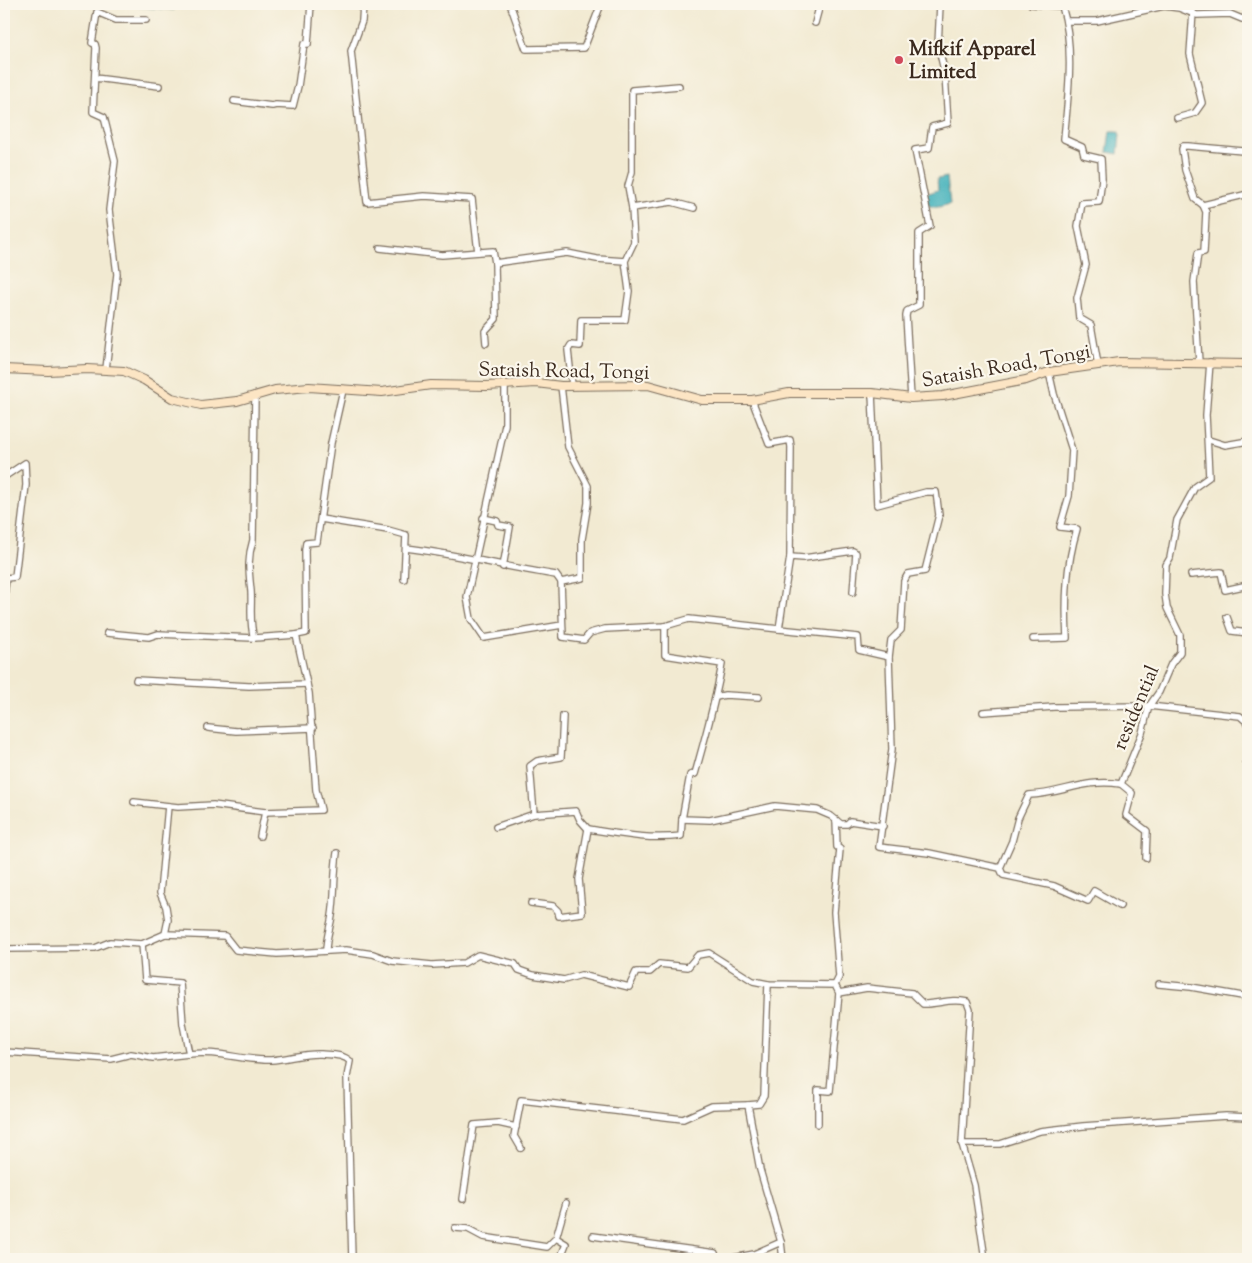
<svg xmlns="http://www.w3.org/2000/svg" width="1252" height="1263" font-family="'Sorts Mill Goudy',serif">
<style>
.water{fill:#40b0ba;stroke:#3e6d6c}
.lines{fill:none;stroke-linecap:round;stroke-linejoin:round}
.street-casing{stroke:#7b6d5d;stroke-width:8}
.secondary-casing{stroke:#7b6d5d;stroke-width:10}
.street{stroke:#fff;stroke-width:5.5}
.secondary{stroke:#fce5c4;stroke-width:8}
.poi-dot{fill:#d1495b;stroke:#fbf7ec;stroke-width:2}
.labels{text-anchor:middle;stroke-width:4.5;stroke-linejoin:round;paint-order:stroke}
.poi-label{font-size:20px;font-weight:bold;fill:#3b2a1e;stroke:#fbf7ec;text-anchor:start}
.street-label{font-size:20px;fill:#3b2a1e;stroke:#fbf7ec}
</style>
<rect width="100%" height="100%" fill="#fbf7ec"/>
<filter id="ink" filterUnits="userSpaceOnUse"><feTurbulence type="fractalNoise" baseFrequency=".02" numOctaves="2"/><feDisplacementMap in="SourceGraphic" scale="10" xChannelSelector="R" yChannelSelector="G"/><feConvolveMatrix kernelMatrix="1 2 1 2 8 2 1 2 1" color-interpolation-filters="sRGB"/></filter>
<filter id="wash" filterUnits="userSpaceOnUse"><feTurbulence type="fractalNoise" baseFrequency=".0096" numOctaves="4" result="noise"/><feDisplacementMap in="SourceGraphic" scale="20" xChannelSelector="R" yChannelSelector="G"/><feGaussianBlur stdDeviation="1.12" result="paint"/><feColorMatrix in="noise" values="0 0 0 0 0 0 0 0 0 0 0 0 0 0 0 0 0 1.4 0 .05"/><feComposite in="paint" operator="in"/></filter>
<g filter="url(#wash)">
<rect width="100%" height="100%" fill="#f2ead2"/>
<g class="water">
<path d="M109,4H177L174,10Z"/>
<path d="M1110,131H1118L1120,135L1118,154L1107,152Z"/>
<path d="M947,177L950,204C942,206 934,210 927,204L926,194L938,190L937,179Z"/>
</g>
</g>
<g filter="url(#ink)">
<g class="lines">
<g class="street-casing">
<g id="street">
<path d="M363,4L362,21L351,51L367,202L424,196L472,199L478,252"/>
<path d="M510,4L526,49L584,48L601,4"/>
<path d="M1031,4L1062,6C1075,48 1068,96 1064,139L1082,147L1084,155L1101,159L1102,179L1099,202L1082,203L1078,226L1086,265L1077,298L1079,318L1091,325L1098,365"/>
<path d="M1066,21H1097L1164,6L1179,8L1197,15L1230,14L1242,19L1248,16"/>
<path d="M815,23L819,8L817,4"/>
<path d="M95,78L159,86"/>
<path d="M234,101L272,106L276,105L293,106L298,86L304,44H308L311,4"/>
<path d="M1177,118L1195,113L1202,103L1190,54L1193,12"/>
<path d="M1203,205L1248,194"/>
<path d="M632,208L672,202L694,208"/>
<path d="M380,248L442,255L493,251L495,263L567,253L597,259L625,261"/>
<path d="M486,343L485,331L496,319L495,263"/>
<path d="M1199,363L1194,282L1198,253L1204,252L1206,212L1203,205L1195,199L1185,170L1182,149L1183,146H1188L1243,151"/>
<path d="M106,369L117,274L109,210L115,161L104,117L93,112L96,48L95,44L92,43L97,12L116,20H146"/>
<path d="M572,385L568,350L571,345L580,346L581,320H625L629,291L625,261L634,242L632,208L628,186L632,172V90L679,86"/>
<path d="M505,386V425L467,597L471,619L484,638L562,625"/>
<path d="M561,386L568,447L588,486V503L582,539V578L561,582L563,637L584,640L590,633L605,629L665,626L689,619L779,629"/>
<path d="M872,393L877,505L926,492H936L939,515L925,571L908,574L904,581L901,630L891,640L889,657"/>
<path d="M911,398L906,316L907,311L919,305V233L930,226L915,150L929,148L932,127L948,123L945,74L938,45L940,4"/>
<path d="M752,400L769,444L790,440L791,447L790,557L779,629L858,637L859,650L889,657L892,749L879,847L929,853L1000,868L1003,875L1054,886L1088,901L1094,891L1120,906"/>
<path d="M1209,440L1225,445L1248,441"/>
<path d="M4,477L25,463L26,485L15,577L6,578L4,598"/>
<path d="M483,518L497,521L498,525L510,527L503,567"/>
<path d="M321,519L388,530L406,535L404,579"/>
<path d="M406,548C456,554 506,567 556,575L561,582"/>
<path d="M790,557L804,558L853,551L856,553L853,592"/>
<path d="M1191,575L1221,572L1225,590L1248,585"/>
<path d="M1227,617L1232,631L1248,633"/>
<path d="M665,626V655L722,664C716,700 705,738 695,774L690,775L682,819L710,820L775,806L817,810L831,816L841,824H847L850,821L883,826"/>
<path d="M107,633L149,637L158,634L254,638L296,635L309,693L316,790L321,810L265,812L213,805L178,807L134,802"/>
<path d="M296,635L306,633L305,550L306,543L317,542L331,443L343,390"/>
<path d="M254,638C249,623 252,607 251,591C249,572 247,559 253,540L255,395"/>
<path d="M1033,639L1067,638C1065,600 1066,566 1077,529L1060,527L1069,496L1072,450L1054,394L1049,372"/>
<path d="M136,680L249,686L307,684"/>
<path d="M716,697L725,695L759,697"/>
<path d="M983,712L1054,707L1149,706L1240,716L1248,723"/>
<path d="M563,716L561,757L537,761L530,766L534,814L576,811L580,820L588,829"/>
<path d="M208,728L236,731L313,728"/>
<path d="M1248,760L1246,762L1248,767"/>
<path d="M168,806L160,893L166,907L168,920L165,934L142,944L145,980L180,983L183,1024L189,1054C217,1050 243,1061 271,1060C288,1059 304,1053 321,1054C331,1055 343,1054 350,1061L347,1077L352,1259"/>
<path d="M496,827L534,814"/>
<path d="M260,836L265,812"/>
<path d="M1146,858L1147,831L1126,815L1132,793L1121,784L1142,733L1149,706L1159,692L1171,664L1180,652V635L1167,608L1165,594L1166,565L1170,558L1177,520L1195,487L1209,477L1206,415L1210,362"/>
<path d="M1000,868L1012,841L1018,818L1029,795C1062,794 1085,778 1121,784"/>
<path d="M531,903L553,906L558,911L559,916L582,913L579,879L588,829C620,834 649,840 681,836L682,819"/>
<path d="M165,934L225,936L236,950L277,954L346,950L373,954L392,961L432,965L464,963L478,955L515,964L519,970L533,975L564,980L581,975L629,987L636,972H650L659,964L688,967L698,955L709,953L753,981L768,984L835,985L839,977L834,912L840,849L837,847L836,820"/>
<path d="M4,949L95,948L110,942L142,944"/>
<path d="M326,951C326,936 332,923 333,908C335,890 334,872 337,853"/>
<path d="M1159,984L1191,987L1248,997"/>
<path d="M839,993L867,988L912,993L923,1004C940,1004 950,998 967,1002L970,1010L962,1144"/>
<path d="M4,1052L111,1059L131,1054L153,1058L189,1054"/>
<path d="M818,1124V1090L830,1091L839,993L835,985"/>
<path d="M521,1148L514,1136L521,1100L683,1119L712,1106L748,1105"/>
<path d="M463,1199L474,1125L498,1123L516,1127"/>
<path d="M455,1228L468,1229L483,1237L547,1247L556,1238"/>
<path d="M593,1236L715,1253L716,1258"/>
<path d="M781,1242L783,1259"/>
<path d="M560,1259L566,1244L556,1238L566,1203"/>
<path d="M728,1259L754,1254L781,1242L760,1170L748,1105L759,1104L764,1096L768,984"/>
<path d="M985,1259L974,1185L962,1144H1000L1040,1131L1083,1126L1226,1116L1248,1117"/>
</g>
</g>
<g class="secondary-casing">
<path id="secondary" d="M4,369L48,371L87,369L124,371L144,380L172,398L201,405L237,401L275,390L309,387L382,392L431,385L487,386L536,383L561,386L648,385L702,400H752L789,393H872L911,398L943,396L1026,380L1049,372L1119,362L1248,364"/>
</g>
<use href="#street" class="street"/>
<use href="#secondary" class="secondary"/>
</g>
</g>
<circle class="poi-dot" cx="899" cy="60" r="5"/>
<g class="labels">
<g class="poi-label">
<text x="909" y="55">Mifkif Apparel<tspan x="909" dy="23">Limited</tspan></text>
</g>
<g class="street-label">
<text transform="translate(1006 365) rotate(-10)" y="7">Sataish Road, Tongi</text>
<text transform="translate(564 370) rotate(1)" y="7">Sataish Road, Tongi</text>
<text transform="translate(1135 707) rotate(-67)" y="7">residential</text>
</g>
</g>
<rect width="1252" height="1263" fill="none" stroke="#fbf7ec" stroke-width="20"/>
</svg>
